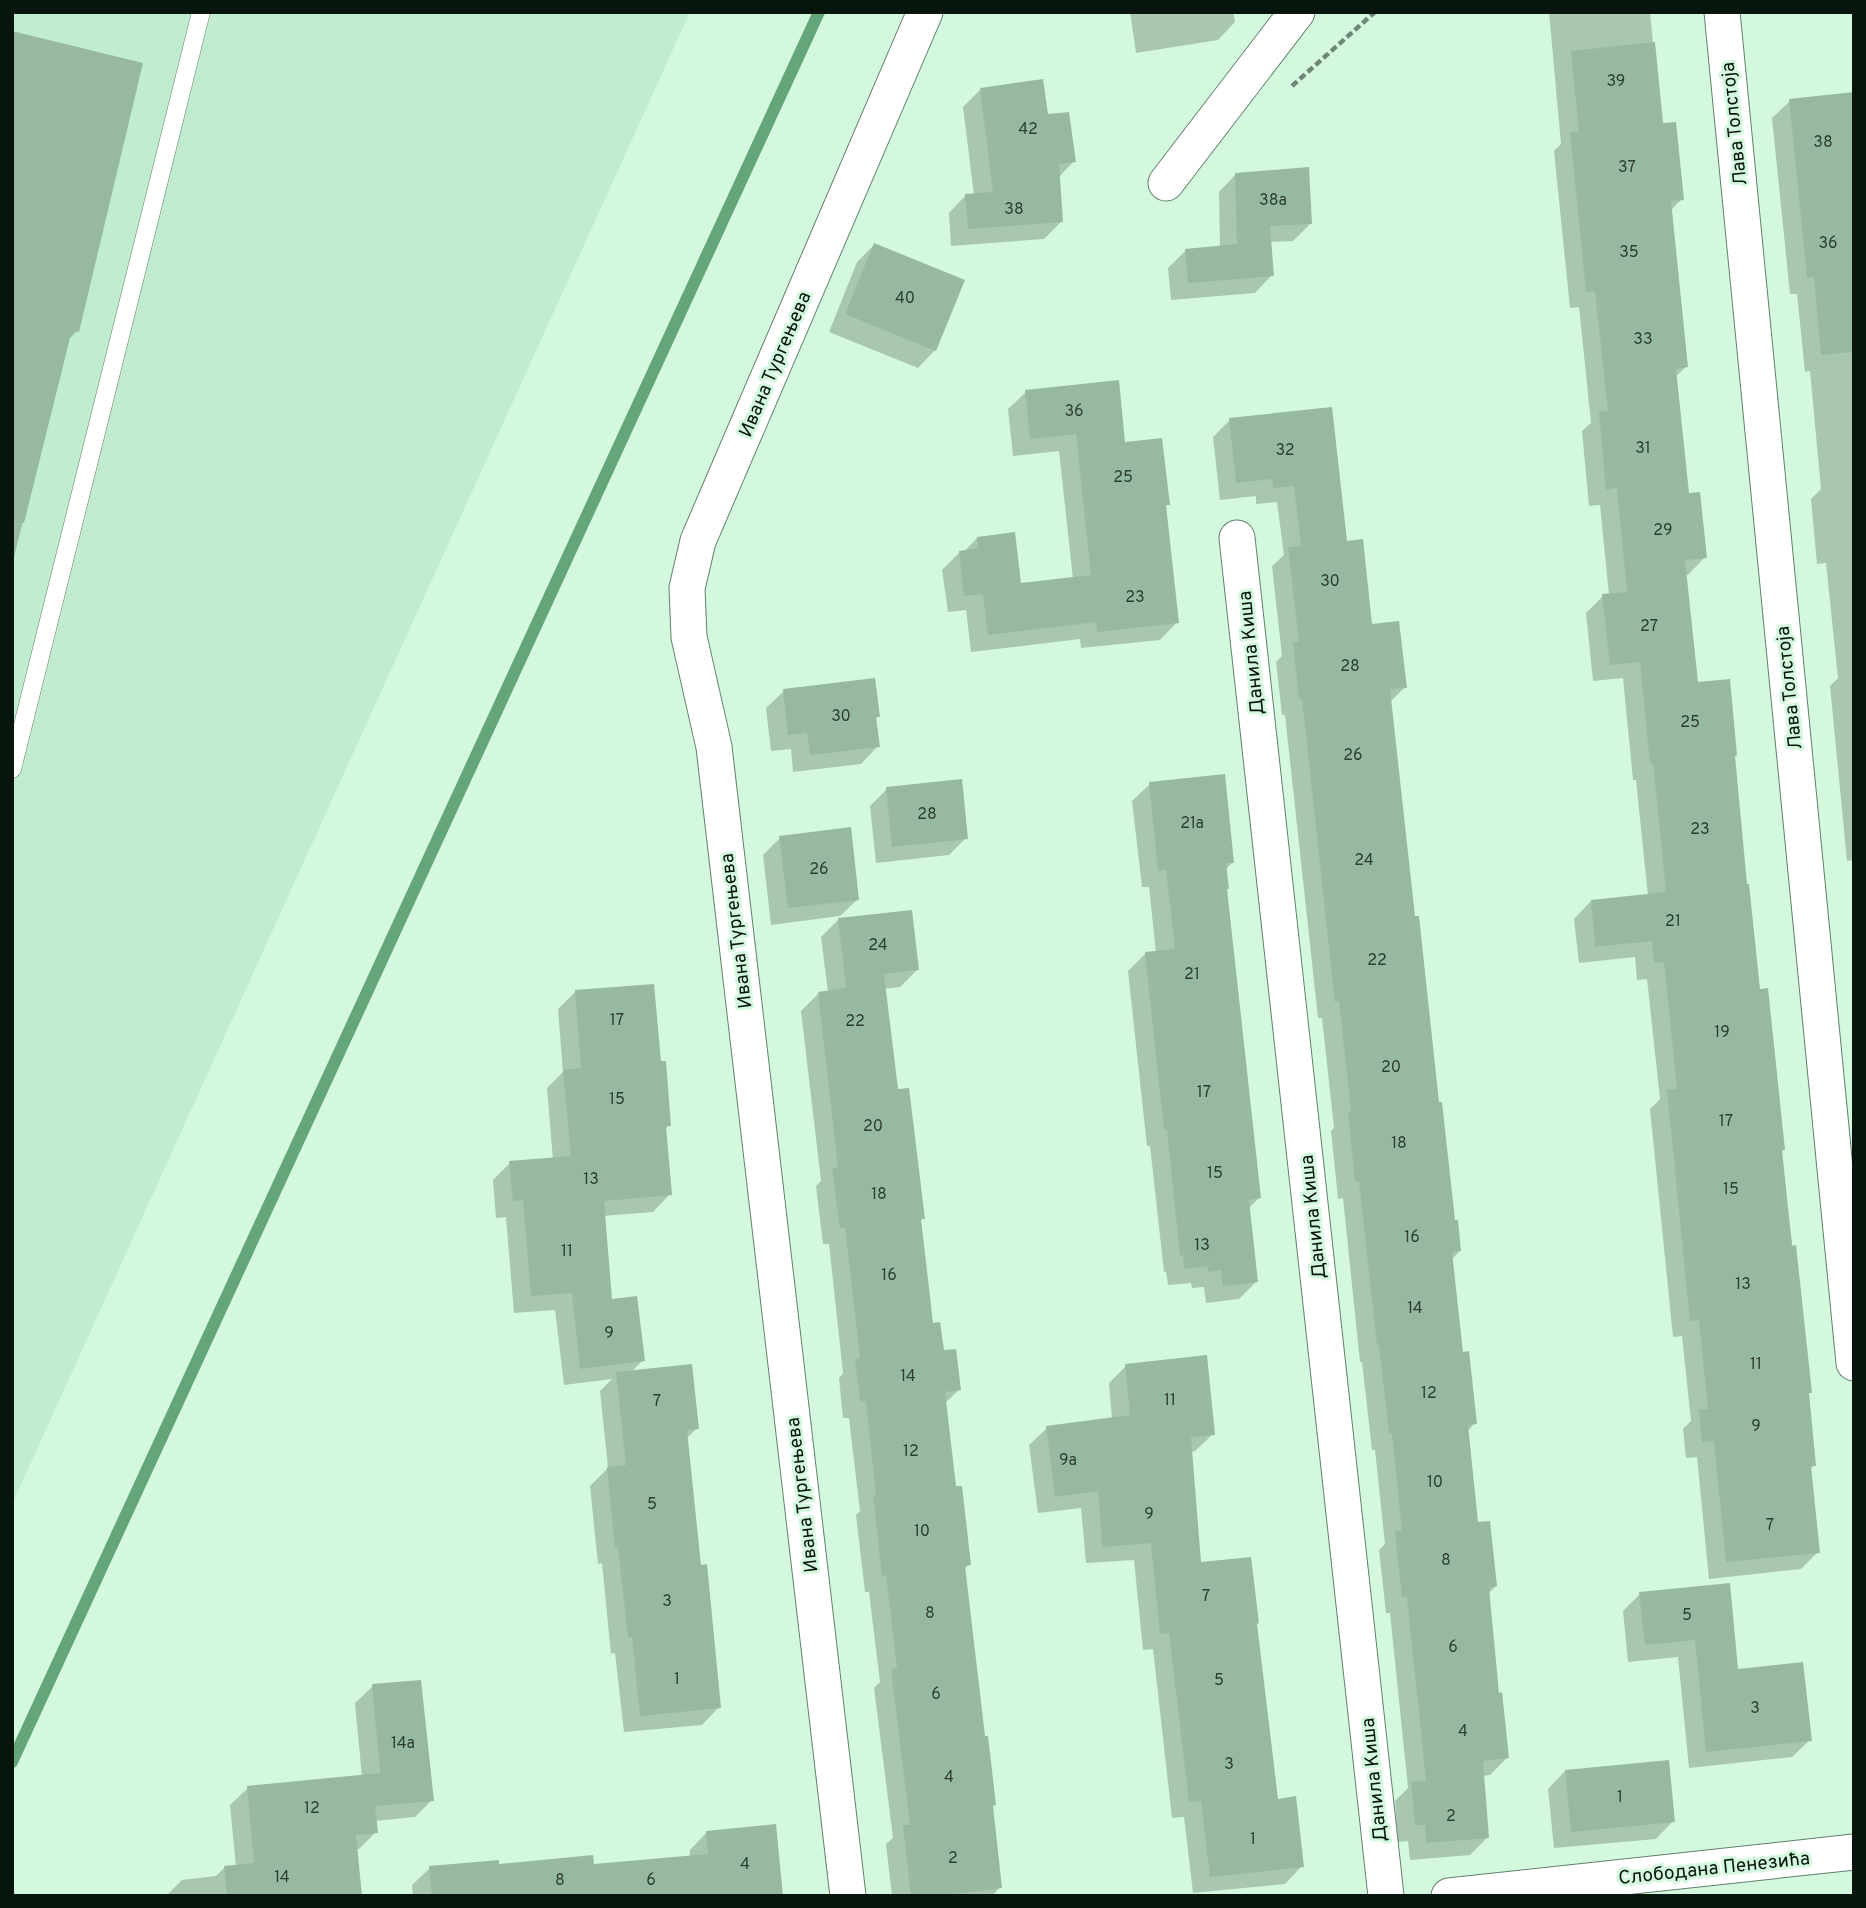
<svg xmlns="http://www.w3.org/2000/svg" width="1866" height="1908" font-family="Overpass,sans-serif">
<style>
.built{fill:#c2ecce}
.shadow{fill:#0003}
.lines{fill:none;stroke-linecap:round;stroke-linejoin:round}
.stream{stroke:#65a57a;stroke-width:12}
.building{fill:#97b9a1}
.lane-casing{stroke:#61816b;stroke-width:19}
.street-casing{stroke:#61816b;stroke-width:37}
.path{stroke:#6e8776;stroke-width:4.5;stroke-dasharray:7 3.5;stroke-linecap:butt}
.lane{stroke:#fff;stroke-width:18}
.street{stroke:#fff;stroke-width:35}
.labels{text-anchor:middle;stroke-width:6;stroke-linejoin:round;paint-order:stroke}
.number-label{font-size:16px;fill:#2c3e32}
.street-label{font-size:19px;fill:#08150d;stroke:#d4f8de}
</style>
<rect width="100%" height="100%" fill="#d4f8de"/>
<path class="built" d="M12,12H690L13,1502H12Z"/>
<g class="shadow">
<path d="M1130,12H1233L1235,22L1218,40L1136,53Z"/>
<path d="M1549,12H1650L1661,125L1682,199L1670,211L1686,367L1675,377L1688,495L1705,557L1688,575H1685L1696,684L1733,757L1758,991L1784,1149L1781,1153L1810,1392L1807,1395L1814,1465L1810,1470L1818,1552L1801,1569L1709,1579L1697,1457L1686,1458L1683,1429L1691,1421L1682,1336L1673,1337L1650,1109L1660,1099L1647,979L1637,980L1635,957L1579,963L1574,919L1591,901L1648,896L1636,780H1633L1623,678L1593,681L1586,613L1603,596L1609,595L1600,505L1589,506L1582,431L1591,423L1579,307L1570,308L1554,151L1561,144Z"/>
<path d="M12,33L77,331L68,340L12,565Z"/>
<path d="M980,90L1046,116L1074,161L1058,178L1061,222L1044,239L951,246L949,213L966,195H974L963,107Z"/>
<path d="M1854,94V860L1847,861L1830,686L1838,678L1826,563L1817,564L1811,499L1821,489L1810,371L1805,372L1797,294H1790L1772,118L1790,101Z"/>
<path d="M1236,174L1310,224L1293,241L1269,242L1272,275L1255,293L1171,300L1168,268L1186,250L1220,247L1219,192Z"/>
<path d="M874,245L935,350L918,368L829,332L857,262Z"/>
<path d="M1026,392L1124,444L1168,504L1165,508L1177,622L1160,640L1081,648L1080,639L971,652L966,610L948,612L942,570L960,552H964L977,538L1020,585L1073,579L1059,451L1013,456L1008,409Z"/>
<path d="M1331,409L1345,543L1370,626L1405,687L1390,702L1413,918L1453,1222L1460,1251L1451,1260L1461,1354L1475,1423L1467,1432L1477,1524L1496,1586L1488,1594L1497,1695L1507,1758L1490,1775L1482,1776L1488,1837L1470,1855L1410,1860L1408,1841L1398,1842L1395,1801L1408,1788L1390,1613H1386L1379,1550L1385,1544L1375,1450H1372L1362,1362H1360L1343,1198L1338,1199L1331,1131L1334,1128L1322,1018H1318L1285,715H1282L1276,662L1282,656L1272,566L1284,555L1277,502L1256,504V496L1220,500L1213,437L1230,420Z"/>
<path d="M784,691L878,716L875,720L878,746L861,764L793,772L791,749L771,751L766,708Z"/>
<path d="M1150,784L1233,862L1225,870L1226,890L1259,1198L1248,1209L1256,1282L1239,1299L1206,1303L1204,1287L1192,1288L1191,1283L1168,1285L1166,1272H1164L1150,1146H1147L1128,971L1145,954L1156,953L1149,887H1142L1132,801Z"/>
<path d="M887,789L966,838L949,855L876,863L870,806Z"/>
<path d="M780,838L858,899L840,916L771,925L763,855Z"/>
<path d="M838,920L917,970L900,987L884,989L896,1091L923,1218L919,1222L931,1325L959,1390L944,1404L954,1488L969,1564L964,1570L1000,1887L992,1896H892L886,1844L893,1838L874,1688L880,1682L869,1592H865L856,1515L860,1511L849,1418H843L839,1378L843,1373L829,1244H823L816,1186L821,1181L801,1011L819,993L828,992L821,937Z"/>
<path d="M575,992L659,1063L669,1125L665,1130L670,1194L653,1212L603,1216L610,1301L643,1360L631,1372L697,1428L686,1439L699,1567L719,1707L702,1725L624,1732L615,1653L611,1654L602,1563L598,1564L590,1486L608,1468L600,1391L612,1379L564,1385L555,1310L514,1313L506,1217L496,1218L493,1180L510,1163L553,1160L547,1088L563,1072L558,1009Z"/>
<path d="M1126,1366L1213,1434L1195,1451L1191,1452L1200,1564L1276,1801L1302,1866L1285,1884L1193,1893L1184,1817L1172,1818L1153,1649L1143,1650L1134,1560L1086,1563L1081,1508L1038,1513L1029,1445L1047,1428L1112,1419L1109,1383Z"/>
<path d="M1640,1594L1737,1671L1810,1740L1792,1757L1689,1768L1678,1657L1628,1662L1623,1611Z"/>
<path d="M373,1686L432,1800L415,1817L375,1821L376,1832L359,1849L356,1850L361,1896H166L182,1880L216,1876L224,1868L236,1867L230,1805L248,1788L362,1777L355,1703Z"/>
<path d="M1565,1771L1673,1821L1656,1839L1554,1848L1548,1789Z"/>
<path d="M707,1832L781,1896H413L412,1885L430,1868L497,1866H592L690,1857V1850Z"/>
</g>
<g class="lines">
<path class="stream" d="M12,1762L819,12"/>
</g>
<g class="building">
<path d="M12,31L143,63L79,332L72,330L24,523L12,522Z"/>
<path d="M1655,42L1663,123L1676,122L1684,200L1671,201L1688,367L1676,369L1689,493L1700,492L1707,558L1685,560L1698,682L1730,679L1737,755L1735,756L1747,884H1749L1760,989L1768,988L1785,1150H1782L1792,1246L1796,1245L1812,1393H1809L1816,1466H1811L1820,1553L1726,1562L1714,1441L1702,1442L1699,1410L1708,1409L1699,1320L1690,1321L1667,1090L1677,1089L1664,962L1654,963L1652,941L1595,947L1591,900L1666,892L1653,763H1650L1640,662L1610,665L1602,594L1627,592L1617,488L1606,490L1599,412L1608,411L1595,291L1586,292L1570,132H1579L1571,51Z"/>
<path d="M1043,79L1048,114L1069,112L1076,162L1059,164L1063,222L968,229L965,194L993,192L980,88Z"/>
<path d="M1854,92V352L1821,355L1814,277L1807,278L1789,99Z"/>
<path d="M1309,167L1312,224L1270,226L1274,276L1188,283L1185,249L1237,244L1235,173Z"/>
<path d="M874,243L965,280L936,351L845,314Z"/>
<path d="M1119,380L1125,442L1162,438L1170,505H1166L1179,623L1097,632L1096,622L988,635L983,594L964,596L959,551L978,548L977,537L1015,532L1021,583L1091,575L1076,434L1030,439L1025,390Z"/>
<path d="M1332,407L1347,541L1363,539L1372,624L1399,621L1407,688L1390,689L1415,916H1419L1439,1102H1442L1455,1220H1458L1461,1251L1452,1252L1463,1352L1469,1351L1477,1424L1468,1425L1478,1522L1490,1521L1497,1586L1489,1588L1499,1693L1502,1692L1509,1758L1483,1761L1489,1838L1426,1843L1425,1825H1415L1411,1782L1426,1781L1407,1597H1402L1395,1531H1402L1392,1434H1389L1379,1345H1377L1359,1182H1355L1348,1112L1351,1111L1339,1001L1335,1002L1302,699H1299L1293,643L1299,642L1288,547L1301,546L1294,486L1273,488L1272,479L1236,483L1229,418Z"/>
<path d="M875,678L880,717H876L880,747L810,755L807,733L788,735L783,689Z"/>
<path d="M1225,774L1234,863H1226L1229,889H1227L1261,1198L1249,1200L1258,1282L1223,1286L1221,1270L1208,1272V1266L1184,1269L1183,1255L1180,1256L1167,1130H1164L1145,952L1175,949L1166,870L1158,871L1149,782Z"/>
<path d="M962,779L968,839L892,847L886,787Z"/>
<path d="M851,827L859,900L788,908L779,836Z"/>
<path d="M912,910L919,970L884,974L898,1089L909,1088L925,1219H921L933,1323L940,1322L944,1350L956,1349L961,1390L945,1392L956,1486H962L971,1565L965,1566L985,1736H988L996,1805L993,1806L1002,1888L935,1896H911L903,1825H910L891,1669L897,1668L886,1575L882,1576L873,1496L876,1495L866,1401L860,1402L855,1359L860,1358L845,1227L840,1228L832,1168L838,1167L818,992L846,988L838,918Z"/>
<path d="M654,984L661,1061H666L671,1126H666L672,1195L604,1201L612,1299L637,1296L645,1361L580,1369L572,1293L531,1296L523,1200L513,1201L509,1161L571,1156L563,1070L581,1068L575,990Z"/>
<path d="M1207,1355L1215,1435L1191,1437L1201,1562L1251,1557L1259,1623L1257,1624L1278,1799L1296,1796L1304,1867L1210,1877L1201,1801L1189,1802L1169,1633L1160,1634L1151,1543L1102,1547L1098,1491L1055,1497L1046,1426L1130,1415L1125,1364Z"/>
<path d="M692,1364L699,1429L687,1430L701,1565L707,1564L721,1708L640,1716L632,1637H628L618,1547H615L607,1467L626,1465L616,1372Z"/>
<path d="M1730,1583L1738,1669L1803,1662L1812,1741L1706,1752L1695,1640L1645,1645L1639,1592Z"/>
<path d="M421,1680L434,1801L375,1806L378,1833L356,1835L362,1896H227L224,1866L254,1863L247,1786L380,1773L372,1684Z"/>
<path d="M1669,1760L1675,1822L1571,1832L1565,1770Z"/>
<path d="M776,1824L783,1896H432L429,1866L499,1860V1864L593,1855L594,1864L708,1854L706,1831Z"/>
</g>
<g class="lines">
<g class="lane-casing">
<path id="lane" d="M12,769L201,12"/>
</g>
<g class="street-casing">
<g id="street">
<path d="M1722,12L1854,1363"/>
<path d="M1166,183L1297,12"/>
<path d="M1237,538L1386,1896"/>
<path d="M848,1896L714,747L689,637L687,588L698,541L925,12"/>
<path d="M1449,1896L1854,1852"/>
</g>
</g>
<path class="path" d="M1292,86L1375,12"/>
<use href="#lane" class="lane"/>
<use href="#street" class="street"/>
</g>
<g class="labels">
<g class="number-label">
<text x="1616" y="86">39</text>
<text x="1028" y="134">42</text>
<text x="1823" y="147">38</text>
<text x="1627" y="172">37</text>
<text x="1273" y="205">38a</text>
<text x="1014" y="214">38</text>
<text x="1828" y="248">36</text>
<text x="1629" y="257">35</text>
<text x="905" y="303">40</text>
<text x="1643" y="344">33</text>
<text x="1074" y="416">36</text>
<text x="1643" y="453">31</text>
<text x="1285" y="455">32</text>
<text x="1123" y="482">25</text>
<text x="1663" y="535">29</text>
<text x="1330" y="586">30</text>
<text x="1135" y="602">23</text>
<text x="1649" y="631">27</text>
<text x="1350" y="671">28</text>
<text x="841" y="721">30</text>
<text x="1690" y="727">25</text>
<text x="1353" y="760">26</text>
<text x="927" y="819">28</text>
<text x="1192" y="828">21a</text>
<text x="1700" y="834">23</text>
<text x="1364" y="865">24</text>
<text x="819" y="874">26</text>
<text x="1673" y="926">21</text>
<text x="878" y="950">24</text>
<text x="1377" y="965">22</text>
<text x="1192" y="979">21</text>
<text x="617" y="1025">17</text>
<text x="855" y="1026">22</text>
<text x="1722" y="1037">19</text>
<text x="1391" y="1072">20</text>
<text x="1204" y="1097">17</text>
<text x="617" y="1104">15</text>
<text x="1726" y="1126">17</text>
<text x="873" y="1131">20</text>
<text x="1399" y="1148">18</text>
<text x="1215" y="1178">15</text>
<text x="591" y="1184">13</text>
<text x="1731" y="1194">15</text>
<text x="879" y="1199">18</text>
<text x="1412" y="1242">16</text>
<text x="1202" y="1250">13</text>
<text x="567" y="1256">11</text>
<text x="889" y="1280">16</text>
<text x="1743" y="1289">13</text>
<text x="1415" y="1313">14</text>
<text x="609" y="1338">9</text>
<text x="1756" y="1369">11</text>
<text x="908" y="1381">14</text>
<text x="1429" y="1398">12</text>
<text x="1170" y="1405">11</text>
<text x="657" y="1406">7</text>
<text x="1756" y="1431">9</text>
<text x="911" y="1456">12</text>
<text x="1068" y="1465">9a</text>
<text x="1435" y="1487">10</text>
<text x="652" y="1509">5</text>
<text x="1149" y="1519">9</text>
<text x="1770" y="1530">7</text>
<text x="922" y="1536">10</text>
<text x="1446" y="1565">8</text>
<text x="1206" y="1601">7</text>
<text x="667" y="1606">3</text>
<text x="930" y="1618">8</text>
<text x="1687" y="1620">5</text>
<text x="1453" y="1652">6</text>
<text x="677" y="1684">1</text>
<text x="1219" y="1685">5</text>
<text x="936" y="1699">6</text>
<text x="1755" y="1713">3</text>
<text x="1463" y="1736">4</text>
<text x="403" y="1748">14a</text>
<text x="1229" y="1769">3</text>
<text x="949" y="1782">4</text>
<text x="1620" y="1802">1</text>
<text x="312" y="1813">12</text>
<text x="1451" y="1821">2</text>
<text x="1253" y="1844">1</text>
<text x="953" y="1863">2</text>
<text x="745" y="1869">4</text>
<text x="282" y="1882">14</text>
<text x="560" y="1885">8</text>
<text x="651" y="1885">6</text>
</g>
<g class="street-label">
<text transform="translate(1733 124) rotate(-96)" y="7">Лава Толстоја</text>
<text transform="translate(774 364) rotate(-67)" y="7">Ивана Тургењева</text>
<text transform="translate(1250 653) rotate(-96)" y="7">Данила Киша</text>
<text transform="translate(1788 688) rotate(-96)" y="7">Лава Толстоја</text>
<text transform="translate(735 931) rotate(-97)" y="7">Ивана Тургењева</text>
<text transform="translate(1312 1217) rotate(-96)" y="7">Данила Киша</text>
<text transform="translate(801 1495) rotate(-97)" y="7">Ивана Тургењева</text>
<text transform="translate(1373 1780) rotate(-96)" y="7">Данила Киша</text>
<text transform="translate(1714 1867) rotate(-6)" y="7">Слободана Пенезића</text>
</g>
</g>
<rect width="1866" height="1908" fill="none" stroke="#08150d" stroke-width="28"/>
</svg>
